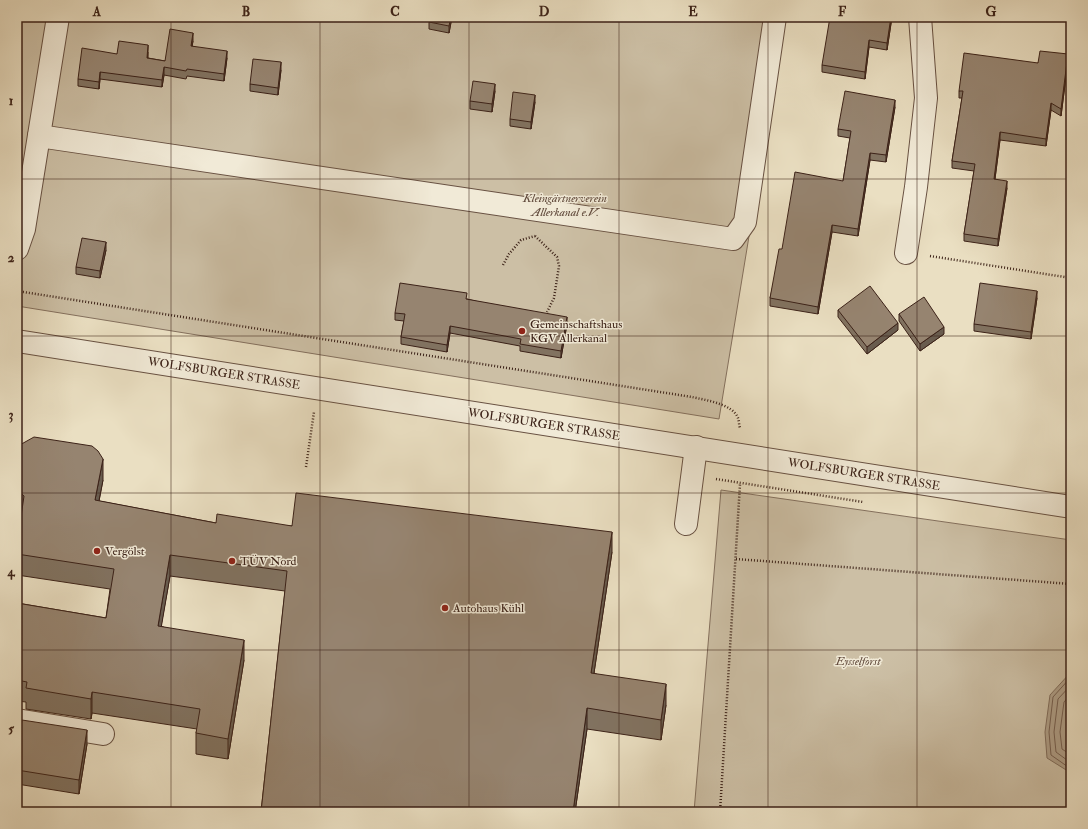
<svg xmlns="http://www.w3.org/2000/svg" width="1088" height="829" font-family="'IM FELL Double Pica',serif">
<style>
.green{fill:#ccbfa5;stroke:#84705e}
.water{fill:#af9f88;stroke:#816d5b}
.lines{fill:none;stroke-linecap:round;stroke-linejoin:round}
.shore{stroke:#766050;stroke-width:1}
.minor-casing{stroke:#685142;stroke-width:24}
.path{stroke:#3c2218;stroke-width:2.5;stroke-dasharray:1 2;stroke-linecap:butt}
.minor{stroke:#f1ead7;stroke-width:22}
.wall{fill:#817260;stroke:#3c2218}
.shaded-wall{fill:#695c4e;stroke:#3c2218}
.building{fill:#968470;stroke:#3c2218}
.grid{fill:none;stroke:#3c2218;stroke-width:1;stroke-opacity:0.55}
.poi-dot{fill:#8f2418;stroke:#f1ead7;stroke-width:1.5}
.labels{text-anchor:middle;stroke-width:3;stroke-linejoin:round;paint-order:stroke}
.park-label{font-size:12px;font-style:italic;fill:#60493b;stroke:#f1ead7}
.poi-label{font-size:12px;fill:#3c2218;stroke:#f1ead7;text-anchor:start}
.street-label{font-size:12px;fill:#3c2218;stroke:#f1ead7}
.neatline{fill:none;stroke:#3c2218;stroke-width:1.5}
.grid-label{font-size:13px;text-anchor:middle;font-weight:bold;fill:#3c2218}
</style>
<rect width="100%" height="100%" fill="#eadfc2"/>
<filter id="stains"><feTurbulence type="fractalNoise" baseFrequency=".005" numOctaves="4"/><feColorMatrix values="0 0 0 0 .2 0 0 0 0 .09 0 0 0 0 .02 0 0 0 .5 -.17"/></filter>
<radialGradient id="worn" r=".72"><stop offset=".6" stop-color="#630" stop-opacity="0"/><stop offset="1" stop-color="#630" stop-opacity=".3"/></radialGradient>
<g class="green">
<path d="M17,17H785L719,419L17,306Z"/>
<path d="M721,490L1071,540V812H694Z"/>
</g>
<path class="water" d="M1071,672V773L1047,758L1045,732L1050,695Z"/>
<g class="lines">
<g class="shore">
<path d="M1071,677L1053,697L1049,732L1051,755L1071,769"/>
<path d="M1071,685L1058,699L1054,732L1056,752L1071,763"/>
<path d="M1071,694L1064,702L1060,732L1062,749L1071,755"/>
</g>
<g class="minor-casing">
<g id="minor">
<path d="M39,136L733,239L745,222L775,17"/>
<path d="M17,249L24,229L58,17"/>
<path d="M906,253L916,187L926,98L920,17"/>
<path d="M17,341L1071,507"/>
<path d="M686,524L696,447"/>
<path d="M17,720L103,734"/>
</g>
</g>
<g class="path">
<path d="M535,236L557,257L559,266L554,298L547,312"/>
<path d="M930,256L1071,278"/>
<path d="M503,265L509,254L521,240L535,236"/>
<path d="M17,291L692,397C705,400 733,404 738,418C739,421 739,425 740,428"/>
<path d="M306,467L314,412"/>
<path d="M716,479L863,502"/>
<path d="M736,559L1071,584"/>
<path d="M720,812L740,484"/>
</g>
<use href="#minor" class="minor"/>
</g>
<g class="wall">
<path d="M330,17H349L348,20Z"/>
<path d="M430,17H452L449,33L429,29V22Z"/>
<path d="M892,17L887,50L869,47L865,79L822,72V65Z"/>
<path d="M193,41L192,46L227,58L224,81L187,76L186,79L164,75L162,87L100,79L99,89L78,86V79L117,54L148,52V58L165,61Z"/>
<path d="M1068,61L1061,116L1051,110L1046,146L1000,140L995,179L1007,188L998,246L964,241V234L974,171L952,168V161L962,98H959V91L1038,63Z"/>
<path d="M281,70L278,95L250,91V84Z"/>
<path d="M495,91L492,112L470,109V101Z"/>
<path d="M535,102L531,129L510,126V119Z"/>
<path d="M895,107L886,162L870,160L858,236L832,232L818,314L770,306V298L782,249L843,181L850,138L838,136V129Z"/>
<path d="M106,250L100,278L76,274V267Z"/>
<path d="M1037,298L1031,339L974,331V324Z"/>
<path d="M467,299L567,324L561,358L520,351V346L450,333L447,352L401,344V337L404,321L395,320V313Z"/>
<path d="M838,310L898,330L867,354L838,317Z"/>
<path d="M899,314L944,334L920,351L899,321Z"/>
<path d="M17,456L103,480L99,501L216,523L292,526L612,552L594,673L666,705L661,740L587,729L575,812H261L285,591L170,576L161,626L244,660L228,759L196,754V733L197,729L92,713L91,719L26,709V702L17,701V603L106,618L110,589L17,575V544L21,514L17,510Z"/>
<path d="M87,744L79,794L17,784V750Z"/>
</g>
<g class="shaded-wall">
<path d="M451,17H452L449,33V26Z"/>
<path d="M891,17H892L887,50V43Z"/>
<path d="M193,33V41L191,53V46Z"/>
<path d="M869,40V47L865,79V72Z"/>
<path d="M148,45V52L147,65V58Z"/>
<path d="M227,51V58L224,81V74Z"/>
<path d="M1068,54V61L1061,116V109Z"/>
<path d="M281,62V70L278,95V88Z"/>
<path d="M164,67V75L162,87V80Z"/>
<path d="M100,72V79L99,89V82Z"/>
<path d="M495,84V91L492,112V104Z"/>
<path d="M535,95V102L531,129V122Z"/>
<path d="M895,100V107L886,162V155Z"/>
<path d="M1051,103V110L1046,146V139Z"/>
<path d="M1000,132V140L994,186V179Z"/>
<path d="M870,153V160L858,236V229Z"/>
<path d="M1007,181V188L998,246V239Z"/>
<path d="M832,225V232L818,314V307Z"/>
<path d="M106,242V250L100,278V271Z"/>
<path d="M1037,291V298L1031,339V332Z"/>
<path d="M567,317V324L561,358V351Z"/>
<path d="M898,323V330L867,354V347Z"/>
<path d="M450,326V333L447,352V345Z"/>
<path d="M944,327V334L920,351V344Z"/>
<path d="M103,459V480L95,521V500Z"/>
<path d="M612,532V552L591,693V673Z"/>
<path d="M170,555V576L158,646V626Z"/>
<path d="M244,640V660L228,759V739Z"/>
<path d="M666,684V705L661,740V720Z"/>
<path d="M92,692V713L91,719V699Z"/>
<path d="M587,708V729L575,812H573Z"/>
<path d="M87,730V744L79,794V780Z"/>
</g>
<g class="building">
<path d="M430,17H451L449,26L429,22Z"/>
<path d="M830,17H891L887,43L869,40L865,72L822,65Z"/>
<path d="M170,29L193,33L191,46L227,51L224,74L187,69L186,71L164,67L162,80L100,72L99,82L78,79L82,48L117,54L119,41L148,45L147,58L165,61Z"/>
<path d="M1040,51L1068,54L1061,109L1051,103L1046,139L1000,132L994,179L1007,181L998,239L964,234L975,164L952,161L963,91H959L964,53L1038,63Z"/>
<path d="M253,59L281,62L278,88L250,84Z"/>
<path d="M473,81L495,84L492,104L470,101Z"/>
<path d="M845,91L895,100L886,155L870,153L858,229L832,225L818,307L770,298L779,249H782L795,172L843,181L851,131L838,129Z"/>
<path d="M513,92L535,95L531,122L510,119Z"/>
<path d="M82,238L106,242L100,271L76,267Z"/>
<path d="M400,283L467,293L466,299L567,317L561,351L520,344L521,339L450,326L447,345L401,337L405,314L395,313Z"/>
<path d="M980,283L1037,291L1031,332L974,324Z"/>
<path d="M870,286L898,323L867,347L838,310Z"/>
<path d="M924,297L944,327L920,344L899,314Z"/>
<path d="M34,437L92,446L98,451L103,459L95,500L216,523L217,514L292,526L296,493L612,532L591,673L666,684L661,720L587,708L573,812H261L287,571L170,555L158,626L244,640L228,739L196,733L200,709L92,692L91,699L26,688L27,682L17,680V603L106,618L114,569L17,554V544L24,496L17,490V456L18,446Z"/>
<path d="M22,720L87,730L79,780L17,770V750Z"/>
</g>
<path class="grid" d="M171,17V812M320,17V812M469,17V812M619,17V812M768,17V812M917,17V812M17,179H1071M17,336H1071M17,493H1071M17,650H1071"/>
<g class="poi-dot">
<circle cx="522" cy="331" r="4"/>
<circle cx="97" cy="551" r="4"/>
<circle cx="232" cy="561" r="4"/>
<circle cx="445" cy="608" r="4"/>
</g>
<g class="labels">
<g class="park-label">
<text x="565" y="202">Kleingärtnerverein<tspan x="565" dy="14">Allerkanal e.V.</tspan></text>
<text x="858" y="665">Eysselforst</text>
</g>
<g class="poi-label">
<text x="530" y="328">Gemeinschaftshaus<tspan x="530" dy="14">KGV Allerkanal</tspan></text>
<text x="105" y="555">Vergölst</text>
<text x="240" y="565">TÜV Nord</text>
<text x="453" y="612">Autohaus Kühl</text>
</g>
<g class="street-label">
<text transform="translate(224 373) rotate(9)" y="4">WOLFSBURGER STRASSE</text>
<text transform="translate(544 424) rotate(9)" y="4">WOLFSBURGER STRASSE</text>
<text transform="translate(864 474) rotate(9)" y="4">WOLFSBURGER STRASSE</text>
</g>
</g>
<rect width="1088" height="829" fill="none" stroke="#eadfc2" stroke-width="44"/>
<rect x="22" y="22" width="1044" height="785" class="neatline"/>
<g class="grid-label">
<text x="97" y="16">A</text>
<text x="246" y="16">B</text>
<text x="395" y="16">C</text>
<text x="544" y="16">D</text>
<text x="693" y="16">E</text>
<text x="842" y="16">F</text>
<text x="991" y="16">G</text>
<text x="11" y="105">1</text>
<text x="11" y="262">2</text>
<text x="11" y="419">3</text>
<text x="11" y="576">4</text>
<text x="11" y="733">5</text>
</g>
<rect width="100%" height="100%" filter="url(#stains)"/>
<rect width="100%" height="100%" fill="url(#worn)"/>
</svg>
